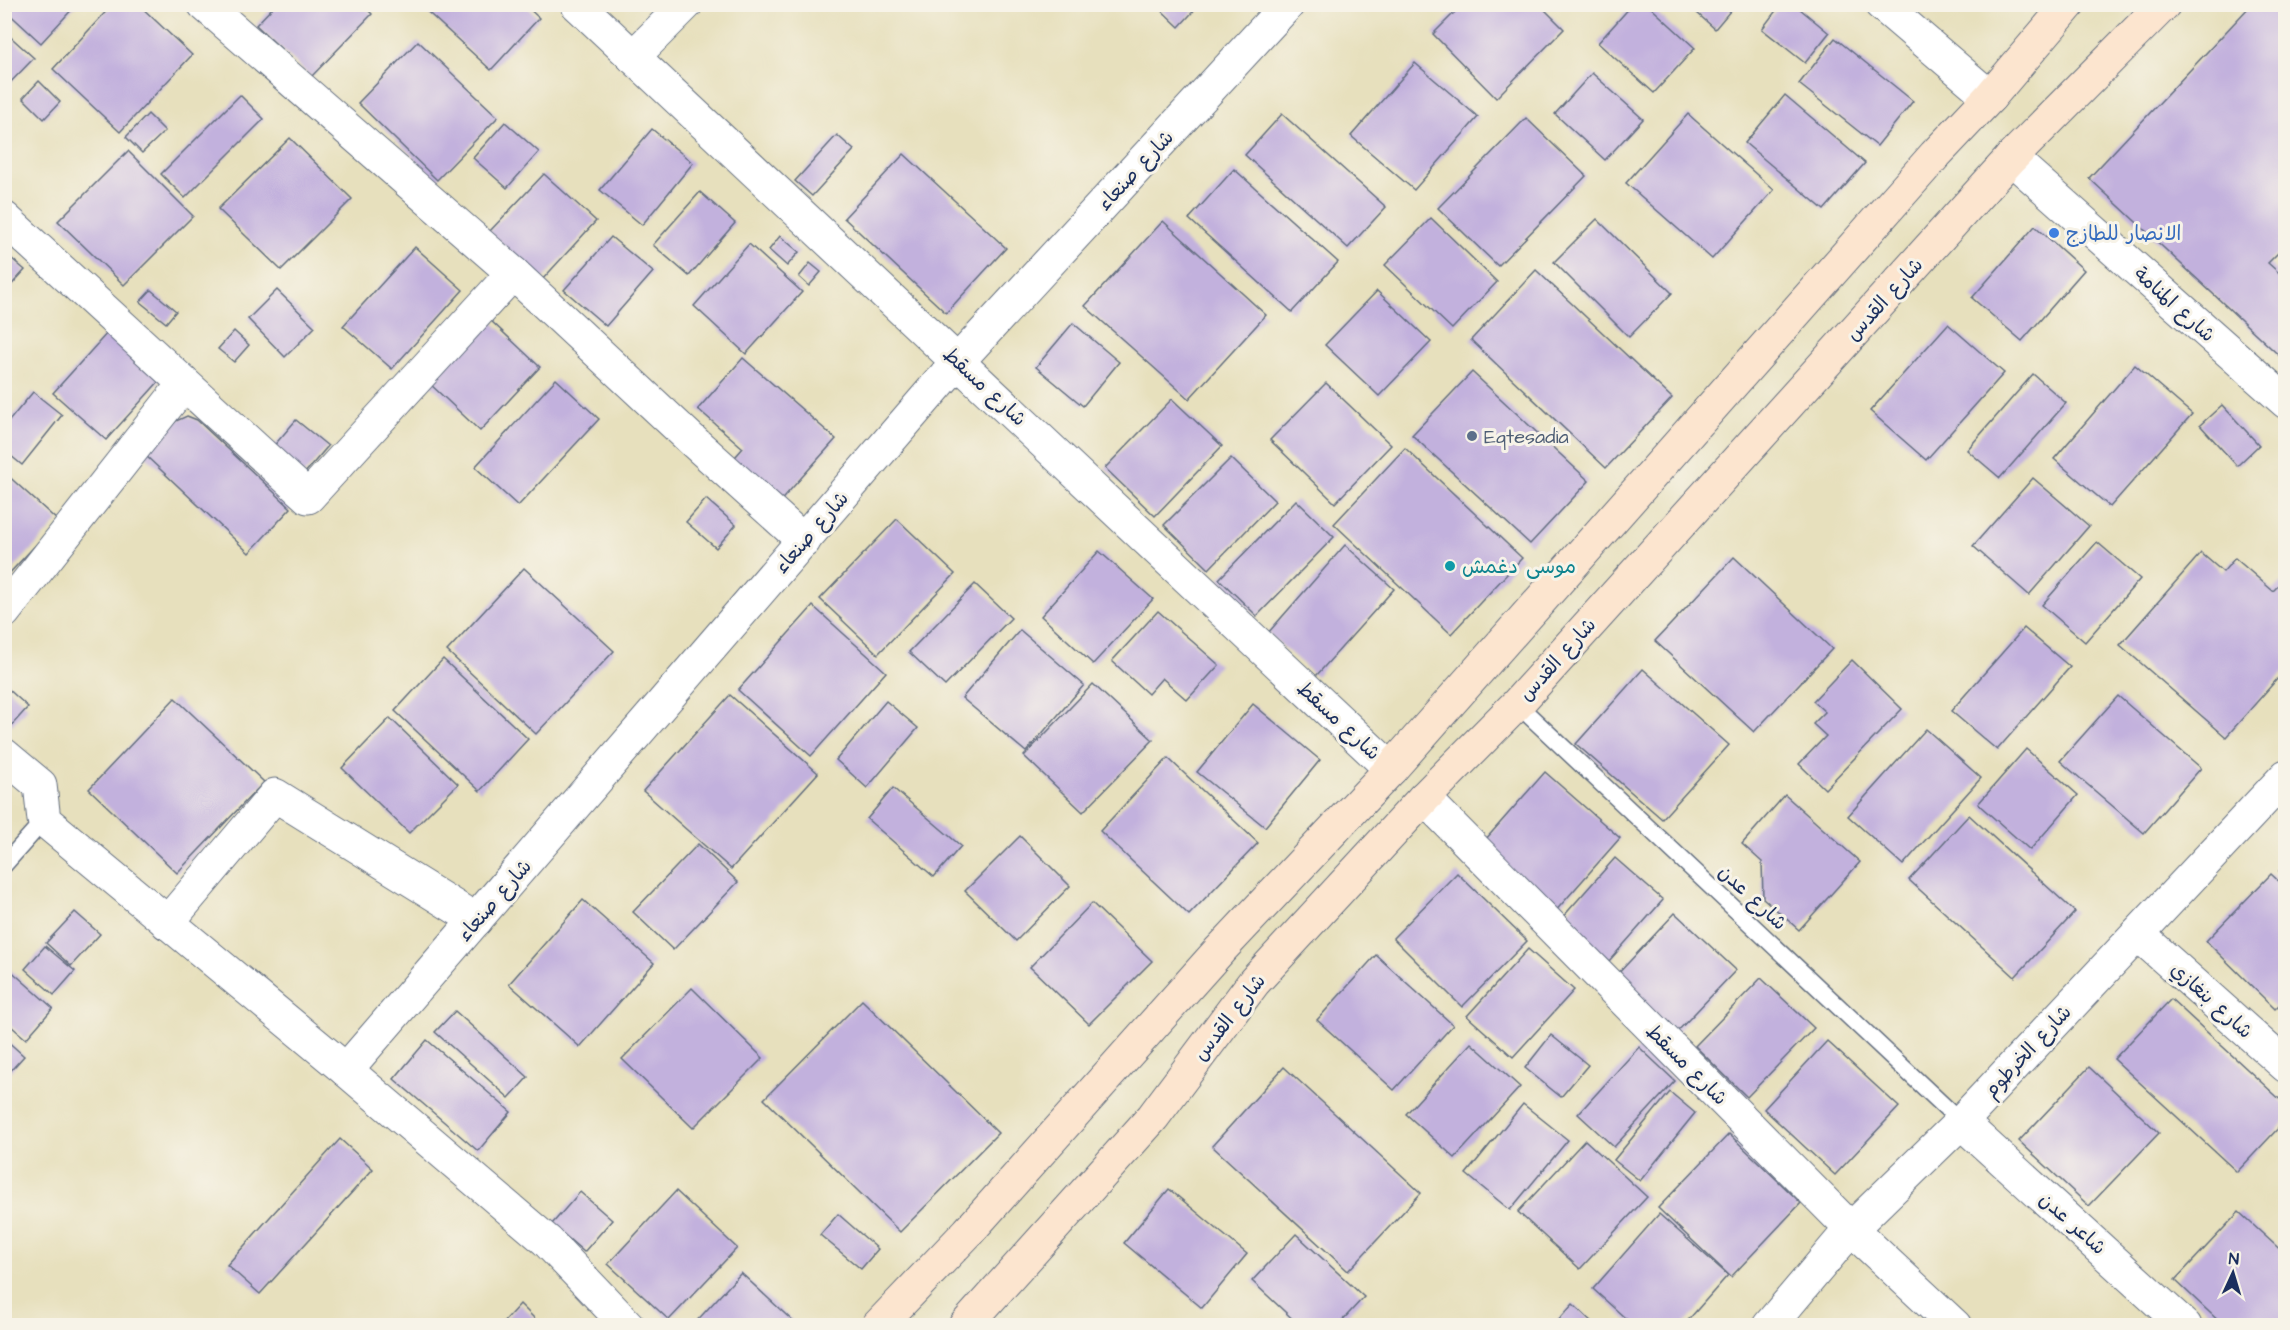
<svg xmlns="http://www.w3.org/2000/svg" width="2290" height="1330" font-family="'Architects Daughter','Playpen Sans Arabic',sans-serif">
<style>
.building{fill:#c2b1dd}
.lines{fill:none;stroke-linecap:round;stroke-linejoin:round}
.lane-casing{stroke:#626d7f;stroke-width:19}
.street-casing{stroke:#626d7f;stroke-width:35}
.secondary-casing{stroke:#626d7f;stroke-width:35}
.lane{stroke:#fff;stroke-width:16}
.street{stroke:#fff;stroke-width:33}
.secondary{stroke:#fce5cf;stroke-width:33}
.shop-dot{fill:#3f7fe0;stroke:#f7f3e8;stroke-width:2}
.service-dot{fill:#5c6f8a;stroke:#f7f3e8;stroke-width:2}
.culture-dot{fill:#0f9aa8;stroke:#f7f3e8;stroke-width:2}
.labels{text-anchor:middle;stroke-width:6;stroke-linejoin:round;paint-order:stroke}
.street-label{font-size:20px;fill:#1b2f5e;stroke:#f7f3e8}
.shop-label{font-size:20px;fill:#366cbe;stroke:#f7f3e8;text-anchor:start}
.service-label{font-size:20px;fill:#4e5e75;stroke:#f7f3e8;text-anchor:start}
.culture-label{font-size:20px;fill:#0d838f;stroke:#f7f3e8;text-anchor:start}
</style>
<rect width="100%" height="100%" fill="#f7f3e8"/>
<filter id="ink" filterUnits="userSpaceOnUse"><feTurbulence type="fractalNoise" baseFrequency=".0167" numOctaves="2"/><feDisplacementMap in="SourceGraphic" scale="12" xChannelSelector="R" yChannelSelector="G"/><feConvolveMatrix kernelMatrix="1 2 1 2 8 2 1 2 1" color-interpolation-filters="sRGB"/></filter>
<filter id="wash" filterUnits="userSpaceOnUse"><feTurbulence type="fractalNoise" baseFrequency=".008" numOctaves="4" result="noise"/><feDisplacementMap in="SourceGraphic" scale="24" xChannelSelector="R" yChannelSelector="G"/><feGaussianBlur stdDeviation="1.35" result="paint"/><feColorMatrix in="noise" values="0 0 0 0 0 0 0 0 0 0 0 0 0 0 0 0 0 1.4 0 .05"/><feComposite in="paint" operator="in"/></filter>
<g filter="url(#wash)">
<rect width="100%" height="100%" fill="#e7e0bd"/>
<g id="blocks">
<g class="building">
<path d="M4,4H77L41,43L4,9Z"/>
<path d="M113,4H138L192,55L120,132L53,69Z"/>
<path d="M276,4H362L372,14L311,77L256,25Z"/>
<path d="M419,4H524L539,18L491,70Z"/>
<path d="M1155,4H1200L1179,27Z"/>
<path d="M1463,4H1539L1564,29L1496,98L1433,34Z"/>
<path d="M1633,4H1647L1695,48L1654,93L1598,43Z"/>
<path d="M1687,4H1736L1715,29Z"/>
<path d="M1781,4H1794L1829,33L1805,63L1762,29Z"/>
<path d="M2252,4H2286V245L2268,263L2286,279V362L2089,178Z"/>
<path d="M4,31L34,58L4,89Z"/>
<path d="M1835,38L1913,101L1877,146L1799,84Z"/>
<path d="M418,41L498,117L437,180L358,103Z"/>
<path d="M1415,63L1478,117L1414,190L1351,136Z"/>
<path d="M1592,73L1643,119L1605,160L1555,114Z"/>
<path d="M39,81L60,102L44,119L23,98Z"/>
<path d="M240,95L264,119L185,198L161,174Z"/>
<path d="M1785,95L1865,163L1824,210L1745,143Z"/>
<path d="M148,114L165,131L142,153L126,137Z"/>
<path d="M1282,114L1386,207L1348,248L1245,155Z"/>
<path d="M1688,114L1774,190L1712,259L1626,183Z"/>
<path d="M1526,118L1586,176L1498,266L1438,208Z"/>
<path d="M505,122L539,152L507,188L473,158Z"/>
<path d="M652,129L693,163L642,225L600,190Z"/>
<path d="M837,135L854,150L812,196L795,181Z"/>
<path d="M290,138L352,199L281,270L218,209Z"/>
<path d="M128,151L193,216L124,285L58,221Z"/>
<path d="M904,154L1006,248L946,313L844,218Z"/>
<path d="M1234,169L1338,262L1292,312L1189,219Z"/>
<path d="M544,174L596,221L541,281L489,232Z"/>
<path d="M700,192L735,223L689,276L653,245Z"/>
<path d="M1431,218L1497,282L1452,329L1385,265Z"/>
<path d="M1597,219L1672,293L1629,337L1554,262Z"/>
<path d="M1163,221L1266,315L1189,399L1085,306Z"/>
<path d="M2035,226L2084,270L2022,341L1972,298Z"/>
<path d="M780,236L799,252L787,266L769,250Z"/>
<path d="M611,237L653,272L606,326L564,290Z"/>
<path d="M749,244L802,292L746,354L694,306Z"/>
<path d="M415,247L463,290L392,369L343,326Z"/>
<path d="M4,252L25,270L4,293Z"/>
<path d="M810,263L821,272L809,286L799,277Z"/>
<path d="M1536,270L1672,398L1606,468L1471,340Z"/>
<path d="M151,290L176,311L166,323L140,302Z"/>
<path d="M277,290L315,327L285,357L248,319Z"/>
<path d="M1377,291L1431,342L1379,396L1325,345Z"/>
<path d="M489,319L540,367L480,431L429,383Z"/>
<path d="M1073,323L1119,362L1083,406L1036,367Z"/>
<path d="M1948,324L2004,373L1926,460L1870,411Z"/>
<path d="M234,331L249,345L234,362L218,349Z"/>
<path d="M108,332L161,379L106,440L53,393Z"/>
<path d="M743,358L836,439L776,506L729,464L743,448L698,409Z"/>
<path d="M2135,365L2192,414L2110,507L2054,459Z"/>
<path d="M1472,372L1589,481L1530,544L1412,435Z"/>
<path d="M2033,374L2066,403L2000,478L1967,450Z"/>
<path d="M556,379L599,419L518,506L475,467Z"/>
<path d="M1326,383L1391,445L1335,503L1270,440Z"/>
<path d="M33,392L62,415L22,465L4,450V427Z"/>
<path d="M1172,399L1222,446L1155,516L1105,468Z"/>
<path d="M2222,405L2259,445L2237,466L2200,425Z"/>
<path d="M187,416L197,420L291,508L249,553L144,454L176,421Z"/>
<path d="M296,420L328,446L298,481L266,455Z"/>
<path d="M1405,448L1522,558L1451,634L1334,524Z"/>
<path d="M1231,458L1275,501L1209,569L1164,525Z"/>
<path d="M4,472L58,521L4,579Z"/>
<path d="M2033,478L2089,526L2029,595L1973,546Z"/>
<path d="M706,499L736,525L716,548L686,522Z"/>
<path d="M1296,500L1334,537L1257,616L1219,579Z"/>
<path d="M897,519L955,574L878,654L820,599Z"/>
<path d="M2097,542L2140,579L2085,642L2042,605Z"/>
<path d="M1345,545L1394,589L1316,676L1268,633Z"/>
<path d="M1099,551L1153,599L1093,664L1041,616Z"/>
<path d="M2201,553L2223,572L2235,558L2273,591L2286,578V669L2226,737L2120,645Z"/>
<path d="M1734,557L1832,649L1754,732L1655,641Z"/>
<path d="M524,568L614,651L536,734L447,651Z"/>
<path d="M975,584L1011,618L945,686L909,652Z"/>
<path d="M813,606L886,672L811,756L738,690Z"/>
<path d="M1158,611L1219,665L1187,700L1162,678L1148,694L1112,661Z"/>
<path d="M2024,628L2070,667L1997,750L1951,711Z"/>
<path d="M1020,630L1084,685L1026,752L962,698Z"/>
<path d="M443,659L528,739L480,791L395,711Z"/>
<path d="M1852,660L1902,709L1825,789L1799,764L1826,736L1813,724L1825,712L1813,701Z"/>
<path d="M1643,669L1729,745L1662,819L1576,744Z"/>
<path d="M1093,684L1153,740L1083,812L1024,756Z"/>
<path d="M4,685L28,707L12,725L4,718Z"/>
<path d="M730,695L818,773L731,869L643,791Z"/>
<path d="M2118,696L2201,768L2144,833L2060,761Z"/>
<path d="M175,698L264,782L177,873L89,789Z"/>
<path d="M886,701L918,728L867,788L836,760Z"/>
<path d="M1253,704L1320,760L1265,827L1197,772Z"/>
<path d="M390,718L458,784L409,833L342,768Z"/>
<path d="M1926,729L1981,778L1903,865L1848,816Z"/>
<path d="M2026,749L2078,795L2030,850L1978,804Z"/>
<path d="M1168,758L1258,843L1189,915L1100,831Z"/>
<path d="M1545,772L1620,838L1553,914L1478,848Z"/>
<path d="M893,788L961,846L934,877L867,819Z"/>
<path d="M1785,795L1860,862L1799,930L1763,898L1762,862L1742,844Z"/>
<path d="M1969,815L2075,912L2015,977L1909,880Z"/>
<path d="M1020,836L1070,886L1016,941L965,891Z"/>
<path d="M698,844L738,882L673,950L633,912Z"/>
<path d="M1615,858L1663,900L1609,961L1561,919Z"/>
<path d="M2286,864V877L2279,871Z"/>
<path d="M1457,873L1527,941L1462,1007L1393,938Z"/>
<path d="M2271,874L2286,888V998L2275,1009L2206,941Z"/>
<path d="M583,900L654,963L580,1047L509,984Z"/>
<path d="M1092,903L1152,961L1089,1024L1030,967Z"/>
<path d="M75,912L100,934L71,966L46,943Z"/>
<path d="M1675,913L1736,970L1675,1034L1614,978Z"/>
<path d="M45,946L75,971L54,995L25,969Z"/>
<path d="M1528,949L1574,990L1513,1057L1467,1016Z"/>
<path d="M1376,955L1453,1025L1394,1090L1317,1020Z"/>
<path d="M8,968L53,1008L26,1039L4,1020V972Z"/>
<path d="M1761,978L1814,1028L1747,1097L1695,1046Z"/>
<path d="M692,988L763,1058L693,1128L622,1059Z"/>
<path d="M2171,999L2286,1105V1120L2237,1172L2114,1059Z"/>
<path d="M862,1000L998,1133L900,1232L764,1099Z"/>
<path d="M455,1011L528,1077L509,1098L435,1032Z"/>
<path d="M1551,1035L1588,1065L1561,1097L1525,1068Z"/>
<path d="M4,1038L24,1056L4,1078Z"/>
<path d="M427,1040L511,1112L478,1151L394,1079Z"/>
<path d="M1827,1041L1899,1107L1835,1175L1764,1109Z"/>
<path d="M1471,1043L1520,1087L1455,1158L1406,1114Z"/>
<path d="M1639,1047L1675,1081L1614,1147L1578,1114Z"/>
<path d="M1284,1067L1421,1193L1348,1271L1212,1146Z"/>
<path d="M2089,1067L2159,1133L2089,1206L2019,1141Z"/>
<path d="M1670,1092L1695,1113L1640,1181L1614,1160Z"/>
<path d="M1523,1104L1568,1140L1510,1210L1466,1174Z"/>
<path d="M1729,1134L1801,1203L1731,1277L1658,1208Z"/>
<path d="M340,1139L373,1169L260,1294L227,1265Z"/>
<path d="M1585,1140L1647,1197L1580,1269L1518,1212Z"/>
<path d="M1169,1189L1247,1254L1202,1308L1124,1243Z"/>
<path d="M676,1191L737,1248L669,1320L608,1264Z"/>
<path d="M580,1192L612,1220L584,1252L552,1224Z"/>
<path d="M2239,1212L2286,1255V1326H2224L2175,1280Z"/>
<path d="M838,1214L878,1249L861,1269L820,1235Z"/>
<path d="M1659,1214L1728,1275L1683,1326H1634L1593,1289Z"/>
<path d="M1296,1234L1364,1297L1337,1326H1300L1252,1281Z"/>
<path d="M741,1273L798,1326H692Z"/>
<path d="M520,1304L542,1326H500Z"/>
<path d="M1573,1304L1596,1326H1553Z"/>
</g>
</g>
</g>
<g filter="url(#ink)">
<use href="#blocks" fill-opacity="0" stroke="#626d7f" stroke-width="1.5"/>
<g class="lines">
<g class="lane-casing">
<g id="lane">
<path d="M1517,704L1961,1122"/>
<path d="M4,865L44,820"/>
</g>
</g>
<g class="street-casing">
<g id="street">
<path d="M204,4L513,273L694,442L804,541"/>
<path d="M577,4L1391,769"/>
<path d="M1881,4L1990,97"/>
<path d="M633,57L686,4"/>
<path d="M2011,158L2286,402"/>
<path d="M4,218L308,497L513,273"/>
<path d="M4,612L184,384"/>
<path d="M4,755L40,785L44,820L346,1070L547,1241L628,1326"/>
<path d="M1424,798L1851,1229L1955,1326"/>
<path d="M167,923L275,795L476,920"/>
<path d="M2138,934L2286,1066"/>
<path d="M346,1070L958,361L1288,4"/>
<path d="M1961,1122L2185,1326"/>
<path d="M1769,1326L1851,1229L1961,1122L2286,776"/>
</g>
</g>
<g class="secondary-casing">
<g id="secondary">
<path d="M878,1326L968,1232L1220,950L1391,769L1935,155L1990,97L2069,4"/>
<path d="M965,1326L1153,1117L1254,982L1424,798L1517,704L2011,158L2164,4"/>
</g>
</g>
<use href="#lane" class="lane"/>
<use href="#street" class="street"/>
<use href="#secondary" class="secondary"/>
</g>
</g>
<circle class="shop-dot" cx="2054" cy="233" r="6"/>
<circle class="service-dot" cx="1472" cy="436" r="6"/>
<circle class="culture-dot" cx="1450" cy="566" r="6"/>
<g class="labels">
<g class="street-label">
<text transform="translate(1135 170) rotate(-47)" y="7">شارع صنعاء</text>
<text transform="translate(1884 299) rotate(-48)" y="7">شارع القدس</text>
<text transform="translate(2175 304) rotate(42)" y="7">شارع المنامة</text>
<text transform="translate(985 386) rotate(43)" y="7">شارع مسقط</text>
<text transform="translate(811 532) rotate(-49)" y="7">شارع صنعاء</text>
<text transform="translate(1557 659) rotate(-48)" y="7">شارع القدس</text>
<text transform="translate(1339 720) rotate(43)" y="7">شارع مسقط</text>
<text transform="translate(1753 897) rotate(43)" y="7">شارع عدن</text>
<text transform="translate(494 900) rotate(-49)" y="7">شارع صنعاء</text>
<text transform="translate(2212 1000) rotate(42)" y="7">شارع بنغازي</text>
<text transform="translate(1229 1017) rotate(-52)" y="7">شارع القدس</text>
<text transform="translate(2027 1051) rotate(-47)" y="7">شارع الخرطوم</text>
<text transform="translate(1687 1064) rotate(45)" y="7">شارع مسقط</text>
<text transform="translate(2073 1223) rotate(42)" y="7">شاعر عدن</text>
</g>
<g class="shop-label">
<text x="2066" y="240">الانصار للطازج</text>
</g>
<g class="service-label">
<text x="1484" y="443">Eqtesadia</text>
</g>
<g class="culture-label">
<text x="1462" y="573">موسى دغمش</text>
</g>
</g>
<rect width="2290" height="1330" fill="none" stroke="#f7f3e8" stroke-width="24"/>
<g transform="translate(2233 1273) rotate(4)" stroke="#f7f3e8" stroke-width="4.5" paint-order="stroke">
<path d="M0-4.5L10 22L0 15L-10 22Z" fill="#1b2f5e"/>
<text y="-9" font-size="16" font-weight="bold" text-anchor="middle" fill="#1b2f5e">N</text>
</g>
</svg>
